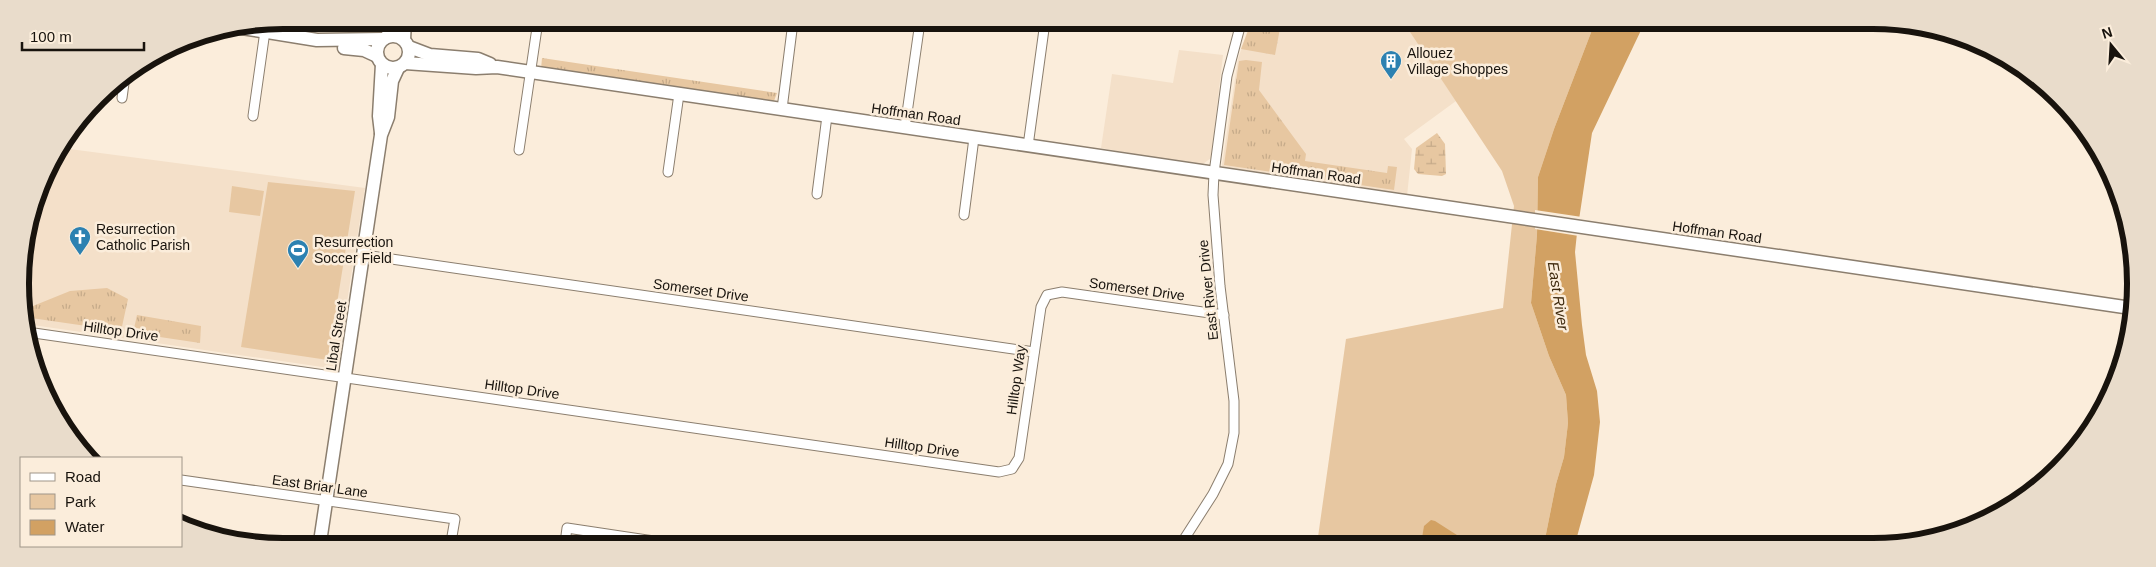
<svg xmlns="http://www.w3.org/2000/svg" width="2156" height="567" font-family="Helvetica,sans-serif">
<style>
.built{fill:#f4e0c9}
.grass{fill:url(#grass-tufts)}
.wetland{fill:url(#wetland-marsh)}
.park{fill:#e7c7a1}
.water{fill:#d2a163}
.pier{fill:#fbeddb}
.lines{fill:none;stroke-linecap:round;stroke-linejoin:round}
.street-casing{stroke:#8b7e6e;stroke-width:11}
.secondary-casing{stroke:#8b7e6e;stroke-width:15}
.street{stroke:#fff;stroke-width:9}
.secondary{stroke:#fff;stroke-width:12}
.labels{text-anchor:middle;stroke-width:5;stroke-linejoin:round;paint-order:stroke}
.poi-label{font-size:14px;fill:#18130d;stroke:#fbeddb;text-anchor:start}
.street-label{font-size:14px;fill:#18130d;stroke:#fbeddb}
.water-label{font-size:15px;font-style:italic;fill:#3e290d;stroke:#fbeddb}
.rim{fill:none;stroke:#18130d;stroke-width:6}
</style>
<defs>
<pattern id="grass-tufts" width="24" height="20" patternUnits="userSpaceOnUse" patternTransform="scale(1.25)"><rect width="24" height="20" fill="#e7c7a1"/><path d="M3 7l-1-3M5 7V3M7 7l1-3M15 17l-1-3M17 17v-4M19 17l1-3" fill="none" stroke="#c5aa89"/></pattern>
<pattern id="wetland-marsh" width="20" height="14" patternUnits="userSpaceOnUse" patternTransform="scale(1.25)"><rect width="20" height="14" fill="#e7c7a1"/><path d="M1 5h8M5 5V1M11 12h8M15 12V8" fill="none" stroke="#c5aa89"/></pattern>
</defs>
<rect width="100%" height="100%" fill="#fbeddb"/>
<g class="built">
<path d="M1250,23H1404L1456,101L1404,139L1412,149L1407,196L1227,170L1223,167L1222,165L1238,59Z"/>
<path d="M1179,50L1223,55L1211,158L1200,166L1101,148L1112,74L1173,83Z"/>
<path d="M62,148L365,188L337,365L329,368L26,324L21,266L47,167Z"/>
</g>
<g class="grass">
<path d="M1251,23H1281L1275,55L1241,49Z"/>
<path d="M542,58L777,93L774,101L541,69Z"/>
<path d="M1246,60L1262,62L1259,90L1306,154L1305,161L1387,173L1388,166L1397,167L1394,190L1224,165L1239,61Z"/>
<path d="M107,288L128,299L121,331L31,318L33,306L70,291Z"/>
<path d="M137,315L201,326L200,343L133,333Z"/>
</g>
<path class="wetland" d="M1437,133L1445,144L1446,174L1442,176L1418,174L1414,169L1416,148Z"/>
<g class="park">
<path d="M1404,23L1596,24L1592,30L1554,129L1538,177L1537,235L1531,303L1549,356L1566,395L1568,423L1564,457L1556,484L1544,544H1317L1346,339L1503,308L1514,206L1502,171Z"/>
<path d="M268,182L355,191L328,360L241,347Z"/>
<path d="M232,186L264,191L260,216L229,212Z"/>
</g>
<g class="water">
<path d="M1596,24H1644L1592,133L1577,233L1575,252L1582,325L1586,355L1597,391L1600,422L1594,475L1575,544H1544L1556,484L1564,457L1568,423L1566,395L1549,356L1531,303L1537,235L1538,177L1554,129L1592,30Z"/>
<path d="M1431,520L1435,521L1471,544H1421L1424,526Z"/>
</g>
<path class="pier" d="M1535,210L1582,217L1579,236L1535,229Z"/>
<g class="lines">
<g class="street-casing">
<g id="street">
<path d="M122,98L125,76"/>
<path d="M782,109L793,22"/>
<path d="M253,116L266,24"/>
<path d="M905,127L920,22"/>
<path d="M1028,146L1045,22"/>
<path d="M519,150L538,21"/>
<path d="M668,172L679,94"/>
<path d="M817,194L827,116"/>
<path d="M964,215L974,138"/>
<path d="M364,255L1034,352"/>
<path d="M27,332L999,472L1012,469L1019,458L1041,307L1047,295L1062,292L1224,315"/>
<path d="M181,480L455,519L451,542"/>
<path d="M565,543L567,528L667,543"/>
<path d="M1181,544L1213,494L1228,464L1234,433V401L1220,286L1213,195L1214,173L1227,76L1241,23"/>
</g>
</g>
<g class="secondary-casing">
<g id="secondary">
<path d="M242,28L317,40L383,39"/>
<circle cx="393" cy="52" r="16"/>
<path d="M387,37L394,20"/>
<path d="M404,40L405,20"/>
<path d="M409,47L430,55L478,59L490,64"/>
<path d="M344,48L364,50L377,56"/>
<path d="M405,63L476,68L497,67L2131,308"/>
<path d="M381,133L379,116L382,64"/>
<path d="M320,542L381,135L388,117L392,81L398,68"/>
</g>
</g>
<use href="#street" class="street"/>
<use href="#secondary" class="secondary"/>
</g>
<defs>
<g id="building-pin" transform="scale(1.125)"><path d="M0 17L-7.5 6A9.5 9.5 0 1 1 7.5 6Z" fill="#2c81b1" stroke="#fbeddb"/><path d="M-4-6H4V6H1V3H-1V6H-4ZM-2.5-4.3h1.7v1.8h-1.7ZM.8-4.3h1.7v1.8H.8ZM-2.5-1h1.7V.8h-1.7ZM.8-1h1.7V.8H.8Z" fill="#fff"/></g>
<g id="church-pin" transform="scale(1.125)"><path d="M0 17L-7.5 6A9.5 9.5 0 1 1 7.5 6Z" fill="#2c81b1" stroke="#fbeddb"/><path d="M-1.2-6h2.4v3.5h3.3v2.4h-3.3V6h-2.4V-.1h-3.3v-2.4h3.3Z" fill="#fff"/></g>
<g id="stadium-pin" transform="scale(1.125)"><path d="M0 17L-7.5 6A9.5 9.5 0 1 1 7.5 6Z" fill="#2c81b1" stroke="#fbeddb"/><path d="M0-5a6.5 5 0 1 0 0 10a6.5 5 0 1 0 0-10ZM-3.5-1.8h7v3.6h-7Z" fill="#fff"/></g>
</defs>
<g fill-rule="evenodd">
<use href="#building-pin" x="1391" y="61"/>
<use href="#church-pin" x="80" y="237"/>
<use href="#stadium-pin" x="298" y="250"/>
</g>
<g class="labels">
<g class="poi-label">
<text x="1407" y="58">Allouez<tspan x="1407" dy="16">Village Shoppes</tspan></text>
<text x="96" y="234">Resurrection<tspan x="96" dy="16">Catholic Parish</tspan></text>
<text x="314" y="247">Resurrection<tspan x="314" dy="16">Soccer Field</tspan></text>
</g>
<g class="street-label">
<text transform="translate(916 114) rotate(8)" y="5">Hoffman Road</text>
<text transform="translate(1316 173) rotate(8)" y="5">Hoffman Road</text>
<text transform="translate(1717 232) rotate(8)" y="5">Hoffman Road</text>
<text transform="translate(1137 289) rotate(8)" y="5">Somerset Drive</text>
<text transform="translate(701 290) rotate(8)" y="5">Somerset Drive</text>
<text transform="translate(1208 290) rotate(-96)" y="5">East River Drive</text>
<text transform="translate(121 331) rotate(8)" y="5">Hilltop Drive</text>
<text transform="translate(336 336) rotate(-81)" y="5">Libal Street</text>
<text transform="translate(1016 380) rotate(-82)" y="5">Hilltop Way</text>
<text transform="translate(522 389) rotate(8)" y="5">Hilltop Drive</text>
<text transform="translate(922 447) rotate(8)" y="5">Hilltop Drive</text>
<text transform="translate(320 486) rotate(8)" y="5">East Briar Lane</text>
</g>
<g class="water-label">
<text transform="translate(1558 296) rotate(81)" y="5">East River</text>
</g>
</g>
<path d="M0 0H2156V567H0ZM283 29H1873A254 254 0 0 1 2127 283V284A254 254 0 0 1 1873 538H283A254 254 0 0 1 29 284V283A254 254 0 0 1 283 29Z" fill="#e9dccb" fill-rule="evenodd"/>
<path class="rim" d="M283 29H1873A254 254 0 0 1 2127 283V284A254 254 0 0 1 1873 538H283A254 254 0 0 1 29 284V283A254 254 0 0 1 283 29Z"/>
<rect x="20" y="457" width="162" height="90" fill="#fbeddb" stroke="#a09689"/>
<rect x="30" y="473" width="25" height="8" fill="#ffffff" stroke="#a09689"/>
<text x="65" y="482" font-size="15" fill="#18130d">Road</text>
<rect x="30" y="494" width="25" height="15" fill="#e7c7a1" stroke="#a09689"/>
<text x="65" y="507" font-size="15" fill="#18130d">Park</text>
<rect x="30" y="520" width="25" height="15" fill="#d2a163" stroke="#a09689"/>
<text x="65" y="532" font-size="15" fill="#18130d">Water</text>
<g transform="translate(2111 45) rotate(342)" stroke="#fbeddb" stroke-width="4" paint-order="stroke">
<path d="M0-4L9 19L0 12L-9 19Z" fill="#18130d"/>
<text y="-8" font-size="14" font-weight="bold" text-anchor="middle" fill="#18130d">N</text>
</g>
<path d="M22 42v8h122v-8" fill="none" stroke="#18130d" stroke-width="2.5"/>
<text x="30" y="42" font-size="15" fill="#18130d" stroke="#fbeddb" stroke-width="4" paint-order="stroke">100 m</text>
</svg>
